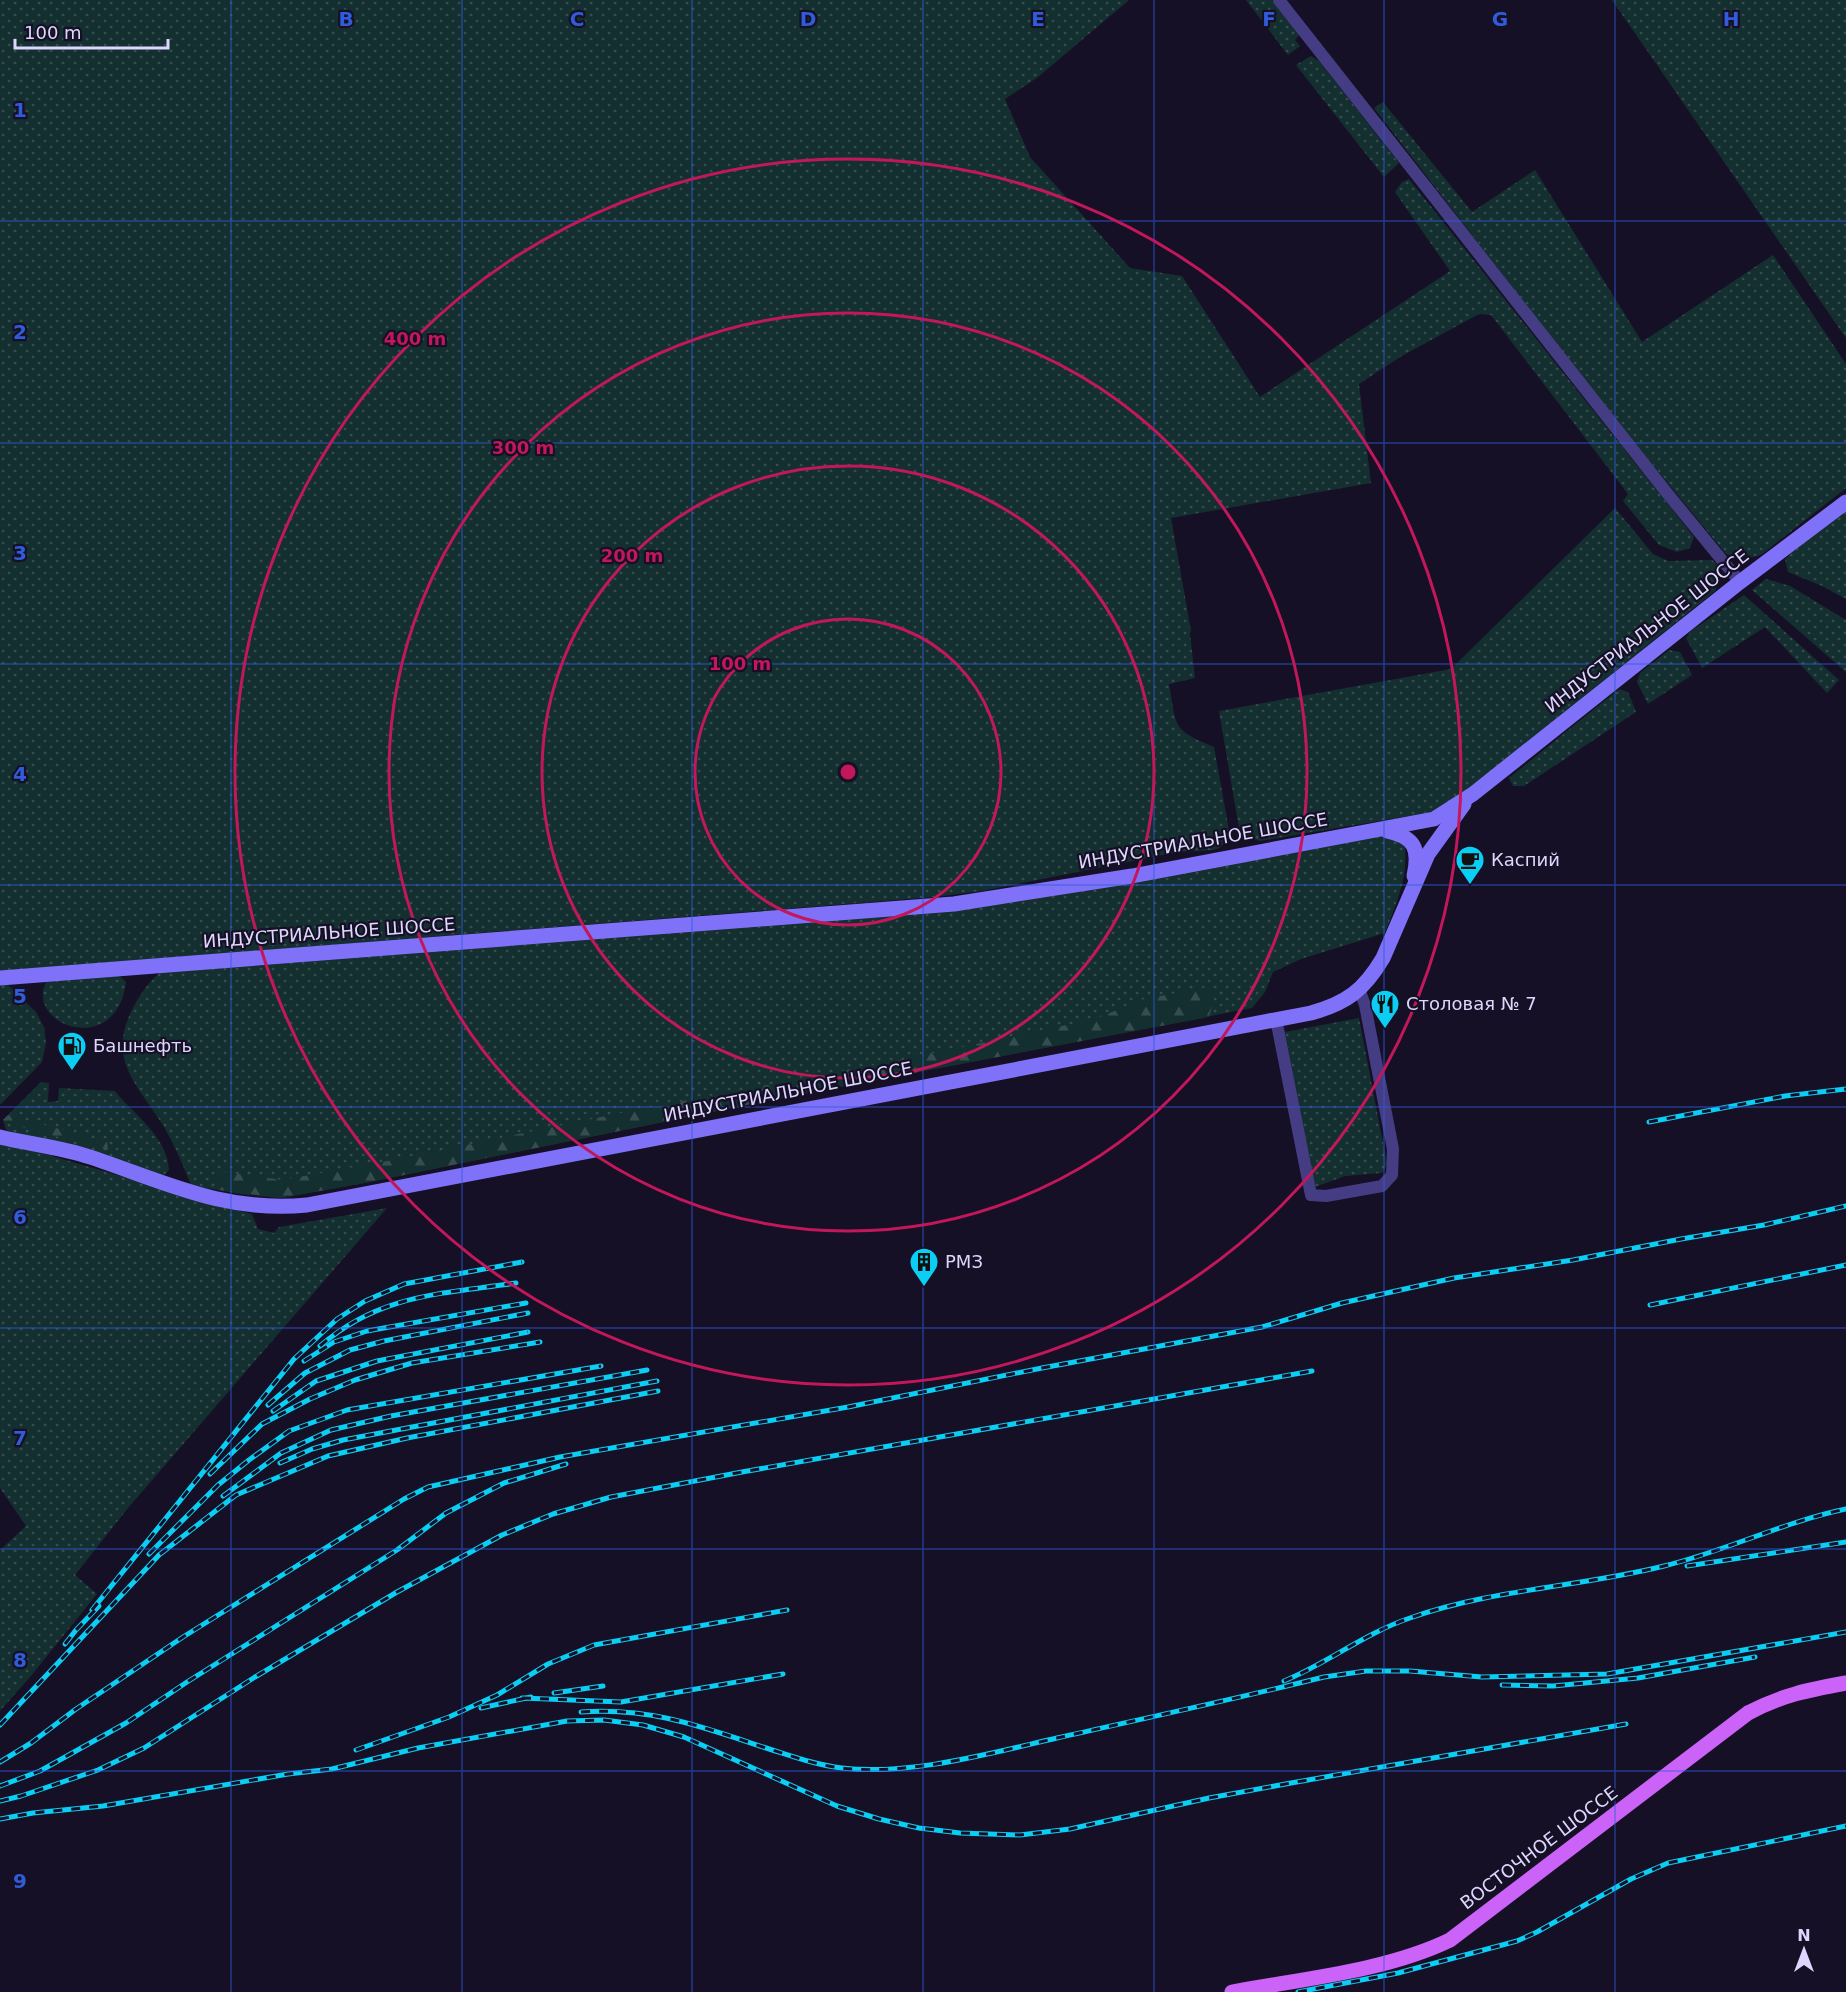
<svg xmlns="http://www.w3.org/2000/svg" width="1846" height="1992" font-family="'DejaVu Sans',sans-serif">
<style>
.grass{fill:url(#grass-dots)}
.forest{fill:url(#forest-firs)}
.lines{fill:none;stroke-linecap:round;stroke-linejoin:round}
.street{stroke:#453d83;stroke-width:12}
.secondary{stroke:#7f72f9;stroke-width:15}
.primary{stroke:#cb63f9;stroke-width:15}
.rail-casing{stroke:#0bcef5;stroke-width:5}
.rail{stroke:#161026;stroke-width:3;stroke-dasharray:9;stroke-linecap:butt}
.grid{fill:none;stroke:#305cdc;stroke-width:1.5;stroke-opacity:0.55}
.ring{fill:none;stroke:#c2185b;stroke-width:3}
.labels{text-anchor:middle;stroke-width:4.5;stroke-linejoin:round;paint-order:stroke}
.street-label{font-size:18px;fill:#ded7fd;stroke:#161026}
.poi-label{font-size:18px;fill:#ded7fd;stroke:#161026;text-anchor:start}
.grid-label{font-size:20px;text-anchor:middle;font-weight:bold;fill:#305cdc;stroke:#161026;stroke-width:4.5;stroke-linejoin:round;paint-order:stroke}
.centre{fill:#c2185b;stroke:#161026;stroke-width:3}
.ring-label{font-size:18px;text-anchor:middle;font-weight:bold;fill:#c2185b;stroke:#161026;stroke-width:4.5;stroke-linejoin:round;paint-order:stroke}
</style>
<defs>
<pattern id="grass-dots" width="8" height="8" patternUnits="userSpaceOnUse" patternTransform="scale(1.5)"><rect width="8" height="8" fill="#142f30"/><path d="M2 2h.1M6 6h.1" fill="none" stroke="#364c4f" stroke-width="1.8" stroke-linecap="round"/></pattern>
<pattern id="forest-firs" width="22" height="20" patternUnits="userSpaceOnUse" patternTransform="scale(1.5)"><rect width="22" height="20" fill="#142f30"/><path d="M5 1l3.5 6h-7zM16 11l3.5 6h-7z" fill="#364c4f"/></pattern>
</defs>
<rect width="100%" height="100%" fill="#161026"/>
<g class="grass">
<path d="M0,0H1129L1038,77L1005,99L1030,157L1130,268L1182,276L1260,397L1450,271L1395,192L1402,182L1409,179L1694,537L1690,548L1677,552L1659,545L1623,501L1628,494L1491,315L1479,314L1400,357L1359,384L1371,483L1171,518L1191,631L1190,634L1195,678L1169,684C1177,728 1171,729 1214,747L1229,830L1225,843L1219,848L1213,850L1178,852L982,891L934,897L0,971Z"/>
<path d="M1246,0H1272L1299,35L1295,40L1300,46L1288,55Z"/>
<path d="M1612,0H1846V338Z"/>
<path d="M1311,56L1319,61L1399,163L1384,177L1296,65Z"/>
<path d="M1383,102L1472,212L1535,170L1642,342L1773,255L1846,364V488L1761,555L1743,559L1726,554L1601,402L1374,108Z"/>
<path d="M1615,508L1653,554L1668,561L1712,560L1719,566L1720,578L1715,591L1453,801L1433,812L1260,841L1243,835L1239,828L1219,711L1451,669Z"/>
<path d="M1846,510V599L1822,586L1788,572L1785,559L1814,533Z"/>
<path d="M1766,579L1790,586L1846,620V672L1752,590Z"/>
<path d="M1744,595L1839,680L1827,693L1765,627L1702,668L1686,638L1691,631Z"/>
<path d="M1669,650L1680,652L1692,675L1648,704L1637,682L1640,673Z"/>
<path d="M1619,689L1628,692L1636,712L1524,786H1513L1509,778Z"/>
<path d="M1379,834L1404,843C1410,874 1396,904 1385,933L1301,959L1273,972L1265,992L1252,1008L761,1102L370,1182L281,1198L240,1194L191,1185C183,1165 175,1146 164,1127C140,1087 107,1062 131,1012C138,997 148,982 161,972L948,910Z"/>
<path d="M117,974L126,982C116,1060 22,1024 47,980Z"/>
<path d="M0,984H7L36,1012L44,1027L46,1043L42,1062L0,1105Z"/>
<path d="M1359,1018L1387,1164L1382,1173L1345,1176L1315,1187L1285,1032Z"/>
<path d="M41,1082L49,1083L48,1102L58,1101L59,1088L115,1091C135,1116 167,1136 169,1170L163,1176L6,1130L3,1120Z"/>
<path d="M0,1141L252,1214L258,1229L274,1233L279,1227L387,1208L128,1508L75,1575L97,1594L30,1677L0,1711V1550L26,1526L0,1488Z"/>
</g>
<g class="forest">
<path d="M1208,987L1214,999L1209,1017L761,1102L370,1182L281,1198L219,1190L215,1181L225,1172L282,1180L404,1158L630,1111L900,1060L1095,1019L1144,999Z"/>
<path d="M8,1115L107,1142L108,1150L9,1124L3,1120Z"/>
</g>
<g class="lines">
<g class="street">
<path d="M1279,0L1667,493L1740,582"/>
<path d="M1276,1019L1311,1195L1326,1196L1382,1186L1392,1175L1393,1149L1365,1005L1359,989"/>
</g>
<g class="secondary">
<path d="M1387,831C1415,837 1420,849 1414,876"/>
<path d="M0,978L954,904L1132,876L1434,819L1473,794L1740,582L1846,502"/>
<path d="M0,1137C29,1144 61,1147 90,1157C165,1182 224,1213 307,1205L1311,1013C1347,1003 1364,990 1383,958L1428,854L1464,804"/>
</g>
<path class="primary" d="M1232,1992C1302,1979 1386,1971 1450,1940L1748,1713C1782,1695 1808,1690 1846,1683"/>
<g class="rail-casing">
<g id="rail">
<path d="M1649,1122L1785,1096L1846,1089"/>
<path d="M1650,1305L1846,1265"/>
<path d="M320,1346C380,1294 441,1294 516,1283"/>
<path d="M304,1361L334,1342L367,1331L526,1303"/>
<path d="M268,1405L305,1373L350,1350L384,1341L528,1313"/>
<path d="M273,1411L316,1381L377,1361L528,1332"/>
<path d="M280,1463L312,1449L343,1440L657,1381"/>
<path d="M210,1474L262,1424L310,1399L355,1380L412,1363L540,1342"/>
<path d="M223,1496L281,1453L331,1430L391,1416L647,1370"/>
<path d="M149,1554L218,1485L249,1460L289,1431L347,1410L601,1366"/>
<path d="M1687,1566L1846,1542"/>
<path d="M92,1610L294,1359L337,1319L365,1301L404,1284L522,1262"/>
<path d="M65,1644L76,1630L99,1606"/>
<path d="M1284,1681C1328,1663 1365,1633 1410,1618C1492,1589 1580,1587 1664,1566C1726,1551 1783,1522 1846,1509"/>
<path d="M1502,1685L1553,1686L1638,1678L1755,1657"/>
<path d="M554,1693L603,1686"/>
<path d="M522,1698L621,1702L783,1674"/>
<path d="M481,1708L531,1697"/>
<path d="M581,1712C649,1707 700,1726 763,1747C789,1755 815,1765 842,1768C909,1776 991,1753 1057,1738C1146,1718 1235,1699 1324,1677L1366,1671H1410L1482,1677L1607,1674L1846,1632"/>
<path d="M0,1725L159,1555L236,1495L328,1456L407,1438L658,1391"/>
<path d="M356,1750L449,1717L497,1695L548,1664L594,1645L787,1610"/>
<path d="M0,1762L31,1743L76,1709L183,1637L404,1499L428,1487L560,1457L848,1407L1042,1368L1262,1327L1342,1303L1454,1278L1573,1260L1681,1239L1764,1225L1846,1206"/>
<path d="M0,1786L40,1771L126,1723L187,1682L397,1550L446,1513L504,1483L566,1464"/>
<path d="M0,1801L21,1796L98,1770L144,1748L255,1677L397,1592L502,1535L553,1514L611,1497L742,1472L1312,1371"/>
<path d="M0,1819L33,1813L103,1806L288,1774L332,1769L418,1748L567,1721L604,1720L643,1725L684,1737L837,1806L879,1819L919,1828L960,1833L1020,1835L1070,1829L1209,1798L1291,1783L1626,1724"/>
<path d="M1298,1992L1398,1973L1517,1941L1537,1932L1631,1879L1668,1863L1846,1826"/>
</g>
</g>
<use href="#rail" class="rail"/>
</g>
<path class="grid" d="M231,0V1992M462,0V1992M692,0V1992M923,0V1992M1154,0V1992M1384,0V1992M1615,0V1992M0,221H1846M0,443H1846M0,664H1846M0,885H1846M0,1107H1846M0,1328H1846M0,1549H1846M0,1771H1846"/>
<g class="ring">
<circle cx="848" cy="772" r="153"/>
<circle cx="848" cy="772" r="306"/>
<circle cx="848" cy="772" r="459"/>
<circle cx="848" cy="772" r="613"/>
</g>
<defs>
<g id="cafe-pin" transform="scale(1.5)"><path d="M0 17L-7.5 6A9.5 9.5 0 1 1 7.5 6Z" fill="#0bcef5" stroke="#161026"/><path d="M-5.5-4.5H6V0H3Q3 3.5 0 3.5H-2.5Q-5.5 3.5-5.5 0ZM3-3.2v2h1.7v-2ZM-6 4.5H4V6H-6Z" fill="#111"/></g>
<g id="restaurant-pin" transform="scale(1.5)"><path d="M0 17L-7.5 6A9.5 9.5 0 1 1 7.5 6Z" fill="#0bcef5" stroke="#161026"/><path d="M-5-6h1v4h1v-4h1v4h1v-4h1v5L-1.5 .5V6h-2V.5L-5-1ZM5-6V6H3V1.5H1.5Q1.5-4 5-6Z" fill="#111"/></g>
<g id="fuel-pin" transform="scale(1.5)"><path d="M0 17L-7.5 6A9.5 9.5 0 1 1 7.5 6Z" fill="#0bcef5" stroke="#161026"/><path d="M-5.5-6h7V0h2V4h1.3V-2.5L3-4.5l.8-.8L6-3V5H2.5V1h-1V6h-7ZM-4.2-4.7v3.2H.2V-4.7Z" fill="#111"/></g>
<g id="building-pin" transform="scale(1.5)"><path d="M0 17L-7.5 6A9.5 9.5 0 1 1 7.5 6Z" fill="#0bcef5" stroke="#161026"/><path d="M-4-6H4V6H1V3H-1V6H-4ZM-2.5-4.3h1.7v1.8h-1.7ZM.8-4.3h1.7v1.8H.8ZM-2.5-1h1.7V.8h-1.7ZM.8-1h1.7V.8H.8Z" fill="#111"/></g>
</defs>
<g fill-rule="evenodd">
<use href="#cafe-pin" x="1470" y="860"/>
<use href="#restaurant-pin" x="1385" y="1004"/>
<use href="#fuel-pin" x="72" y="1046"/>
<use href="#building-pin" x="924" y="1262"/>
</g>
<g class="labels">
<g class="street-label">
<text transform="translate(1647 631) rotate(-38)" y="6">ИНДУСТРИАЛЬНОЕ ШОССЕ</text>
<text transform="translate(1203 841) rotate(-10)" y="6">ИНДУСТРИАЛЬНОЕ ШОССЕ</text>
<text transform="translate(329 933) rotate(-4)" y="6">ИНДУСТРИАЛЬНОЕ ШОССЕ</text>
<text transform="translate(788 1092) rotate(-11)" y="6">ИНДУСТРИАЛЬНОЕ ШОССЕ</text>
<text transform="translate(1539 1848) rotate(-37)" y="6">ВОСТОЧНОЕ ШОССЕ</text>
</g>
<g class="poi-label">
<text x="1491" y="866">Каспий</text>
<text x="1406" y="1010">Столовая № 7</text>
<text x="93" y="1052">Башнефть</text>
<text x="945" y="1268">РМЗ</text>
</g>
</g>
<g class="grid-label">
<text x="346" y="26">B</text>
<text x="577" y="26">C</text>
<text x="808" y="26">D</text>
<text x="1038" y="26">E</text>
<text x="1269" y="26">F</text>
<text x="1500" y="26">G</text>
<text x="1731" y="26">H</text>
<text x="20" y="117">1</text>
<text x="20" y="339">2</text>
<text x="20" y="560">3</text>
<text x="20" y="781">4</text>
<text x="20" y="1003">5</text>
<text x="20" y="1224">6</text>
<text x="20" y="1445">7</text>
<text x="20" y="1667">8</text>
<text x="20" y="1888">9</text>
</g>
<circle cx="848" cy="772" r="9" class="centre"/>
<g class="ring-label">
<text x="415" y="345">400 m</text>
<text x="523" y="454">300 m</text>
<text x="632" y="562">200 m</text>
<text x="740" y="670">100 m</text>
</g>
<g transform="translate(1804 1950)" stroke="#161026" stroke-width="4.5" paint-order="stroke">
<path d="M0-4.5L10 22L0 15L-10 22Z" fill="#ded7fd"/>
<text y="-9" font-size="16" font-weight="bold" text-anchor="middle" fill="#ded7fd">N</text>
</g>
<path d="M15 39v9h153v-9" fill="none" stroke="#ded7fd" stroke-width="3"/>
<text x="24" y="39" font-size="18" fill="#ded7fd" stroke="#161026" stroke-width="4.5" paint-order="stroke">100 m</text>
</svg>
